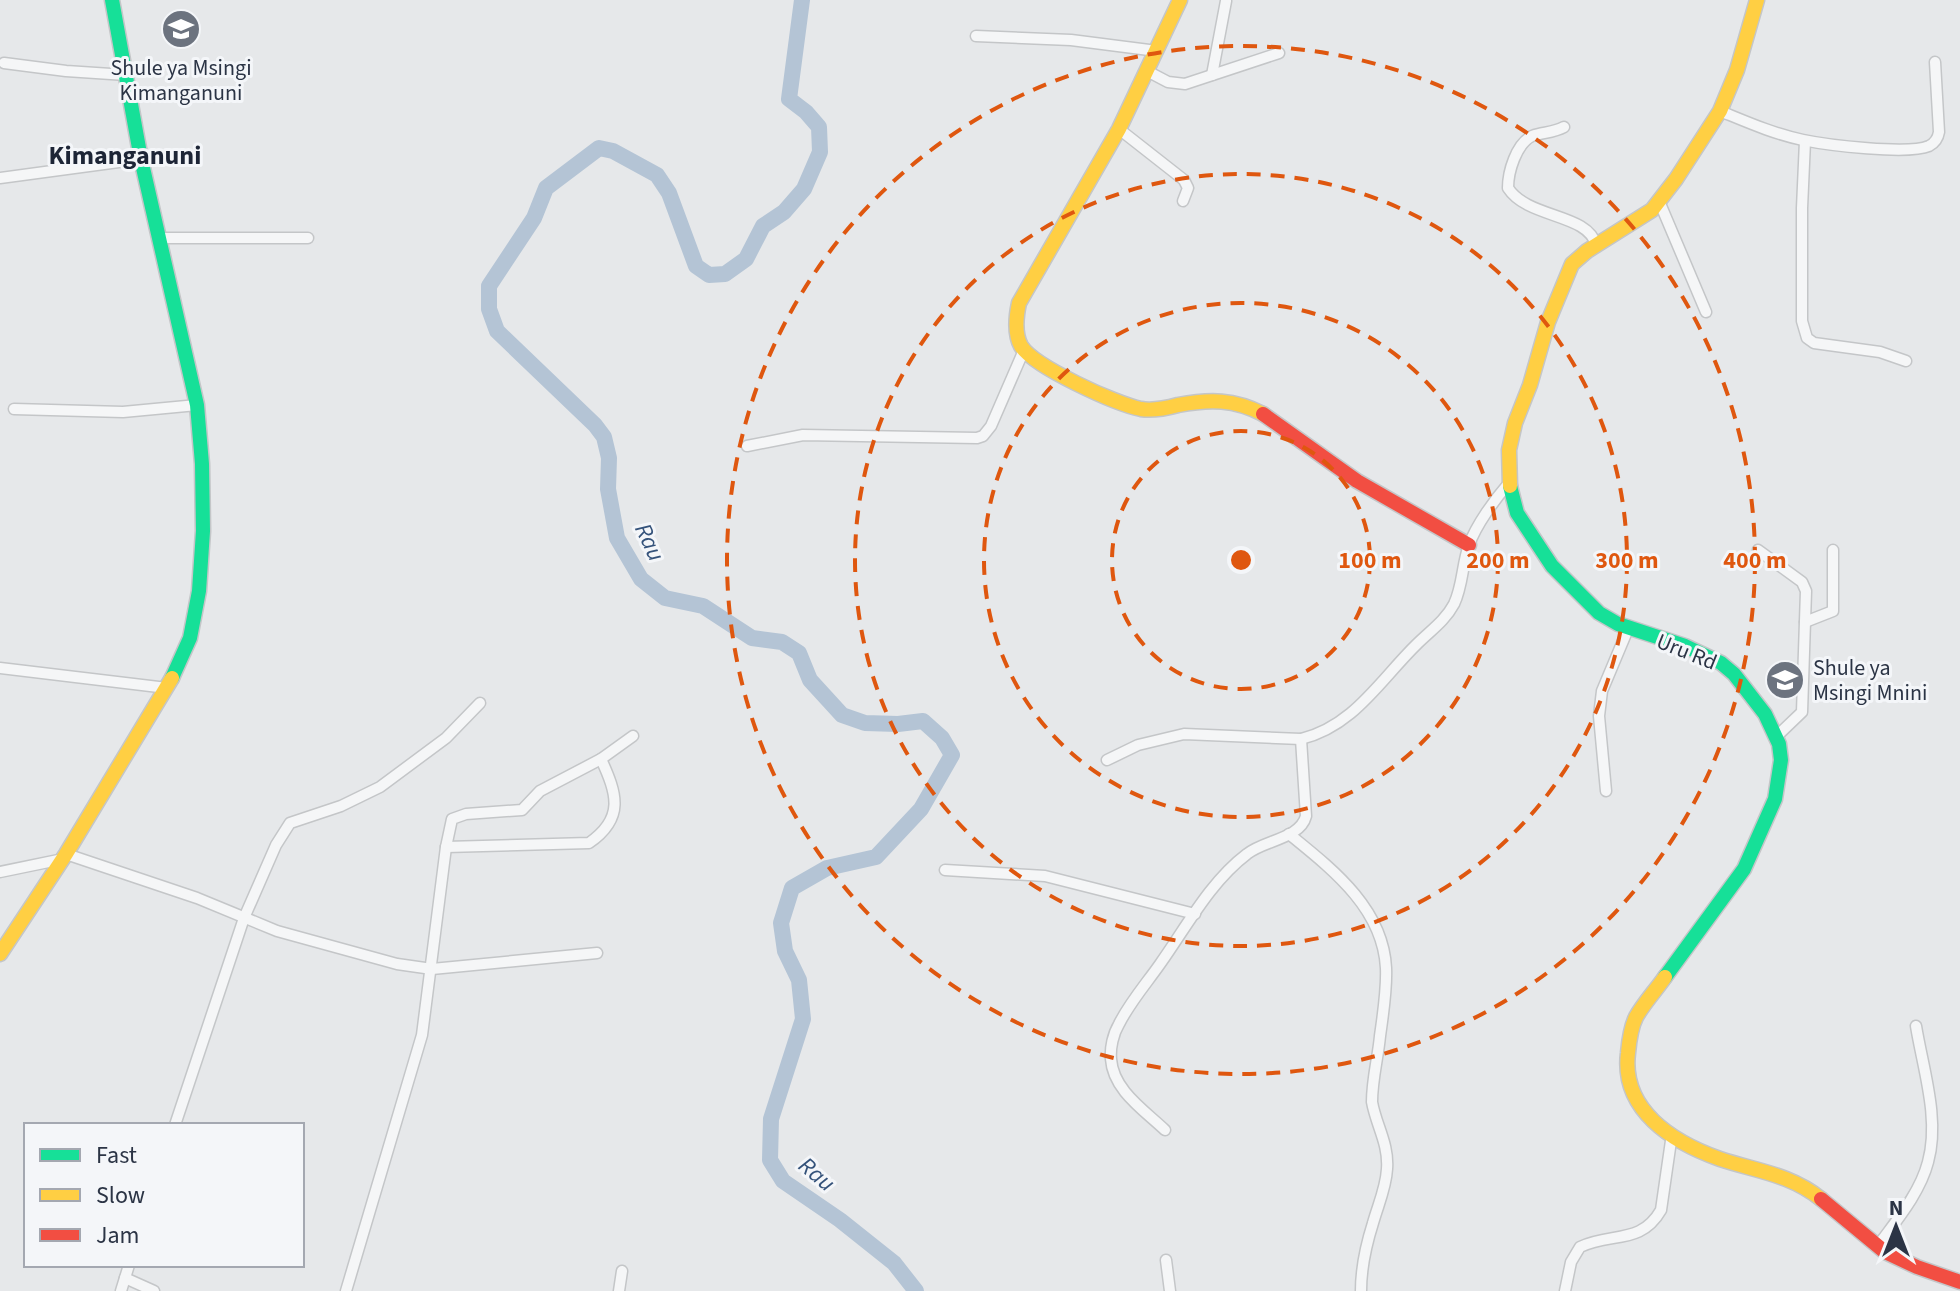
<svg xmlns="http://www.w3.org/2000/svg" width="1960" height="1291" font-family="'Source Sans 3',sans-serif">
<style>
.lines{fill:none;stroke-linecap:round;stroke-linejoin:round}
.river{stroke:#b4c4d5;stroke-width:16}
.street-casing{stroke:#c4c6c8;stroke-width:13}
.fast-casing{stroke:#c4c6c8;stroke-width:17}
.slow-casing{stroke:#c4c6c8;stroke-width:17}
.jam-casing{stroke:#c4c6c8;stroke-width:17}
.street{stroke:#f5f6f7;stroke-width:10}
.fast{stroke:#16e098;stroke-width:14}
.slow{stroke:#ffcf43;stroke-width:14}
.jam{stroke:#f24e42;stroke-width:14}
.ring{fill:none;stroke:#df570f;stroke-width:4;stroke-dasharray:14 10}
.labels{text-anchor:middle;stroke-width:6;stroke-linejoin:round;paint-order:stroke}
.poi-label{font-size:22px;fill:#2b3445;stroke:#f4f6f9}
.street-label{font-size:22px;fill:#2b3445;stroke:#f4f6f9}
.water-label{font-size:24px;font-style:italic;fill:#34527a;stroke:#f4f6f9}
.quarter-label{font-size:26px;font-weight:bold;fill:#1d2536;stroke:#f4f6f9}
.centre{fill:#df570f;stroke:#f4f6f9;stroke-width:4}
.ring-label{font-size:24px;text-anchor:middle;font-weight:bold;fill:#df570f;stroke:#f4f6f9;stroke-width:6;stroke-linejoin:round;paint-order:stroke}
</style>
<rect width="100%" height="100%" fill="#e6e8ea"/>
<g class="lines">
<path class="river" d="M802,0L789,99L806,112L819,127L820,152L804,189L784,212L763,226L746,259L725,274L709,275L696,266L669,193L657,175L613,151L599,148L546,188L534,218L489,286V309L497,331L595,425L604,437L609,458L608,489L617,538L641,579L665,598L703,606L752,638L782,642L799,653L810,680L842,715L865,723L898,724L923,721L942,738L952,755L921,809L876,857L827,868L792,888L781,923L785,951L799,980L803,1019L771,1119L770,1160L783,1181L840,1220L894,1263L916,1291"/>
<g class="street-casing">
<g id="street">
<path d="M976,36L1071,40L1157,51"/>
<path d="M4,63L66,71L126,75"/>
<path d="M1147,71L1168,82L1185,84L1279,53"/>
<path d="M1212,75L1226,1"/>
<path d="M1720,111C1747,122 1774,134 1803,140C1827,145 1908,155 1929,146C1935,143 1938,138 1939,132L1935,62"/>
<path d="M1564,127C1553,133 1543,132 1532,136C1516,144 1508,172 1508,188C1528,219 1588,213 1596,245"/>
<path d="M1119,129L1184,180L1188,188L1183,201"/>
<path d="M1805,141L1802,208V321L1807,338L1814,343L1880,352L1906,361"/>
<path d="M0,178L141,159"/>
<path d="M1659,201L1706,312"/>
<path d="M161,238H308"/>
<path d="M14,409L123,412L197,405"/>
<path d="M747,446L803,435L977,438L983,436L991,426L1024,350"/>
<path d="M1758,550L1802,582L1806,591L1802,712L1777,736"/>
<path d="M1805,622L1833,611V550"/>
<path d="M0,668L167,688"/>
<path d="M1107,760L1138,745L1184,734L1301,739C1354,726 1380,680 1417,644C1430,631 1445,621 1454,604C1463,585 1462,564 1469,545C1476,525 1495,499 1509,483"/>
<path d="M1606,791L1599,716L1602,691L1628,629"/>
<path d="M1289,834C1332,869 1383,908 1386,968C1387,990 1383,1014 1380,1036C1378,1058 1372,1079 1372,1102C1376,1125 1389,1144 1387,1169C1386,1188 1378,1205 1373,1223C1366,1245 1361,1268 1361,1291"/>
<path d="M446,847L589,843C625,818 617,794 601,759"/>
<path d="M66,854L197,898L277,931L397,964L432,969L597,953"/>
<path d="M945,870L1045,876L1195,914"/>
<path d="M0,872L63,859"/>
<path d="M175,1125L244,918L276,845L290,823L341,806L380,787L446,738L480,703"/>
<path d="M1165,1130C1144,1110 1113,1090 1111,1059C1110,1048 1113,1034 1119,1024C1130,1002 1146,984 1160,964C1187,926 1210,882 1247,854C1264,840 1300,839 1306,816L1301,739"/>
<path d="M1877,1247C1896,1221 1920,1193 1928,1162C1940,1119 1923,1069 1916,1026"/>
<path d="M1166,1260L1170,1291"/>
<path d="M125,1278L154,1291"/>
<path d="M121,1291L129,1265"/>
<path d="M346,1291L422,1035L446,847L452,819L466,814L522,810L540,791L601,759L633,736"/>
<path d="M619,1291L622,1271"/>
<path d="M1565,1291L1571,1262L1580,1247C1611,1232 1641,1245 1661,1210L1672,1134"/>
</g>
</g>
<g class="fast-casing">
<g id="fast">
<path d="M112,0L141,159L197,405L202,464L203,531L199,591L190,638L172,678"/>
<path d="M1510,486L1517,513L1552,566L1599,613L1618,624L1685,646L1721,663L1734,674L1765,714L1779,744L1781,760L1775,799L1744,869L1665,977"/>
</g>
</g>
<g class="slow-casing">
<g id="slow">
<path d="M1180,0L1119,129L1019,303C1016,317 1014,333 1021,346C1034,367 1116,404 1141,409C1153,411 1167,408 1178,405C1210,399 1234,399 1263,414"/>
<path d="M1510,486L1509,450L1515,423L1530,385L1548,322L1572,264L1587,251L1652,210L1676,179L1720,111L1737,70L1757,0"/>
<path d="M0,954L66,854L172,678"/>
<path d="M1665,977C1656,990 1644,1003 1636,1017C1631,1027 1629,1042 1628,1053C1621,1110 1672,1142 1720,1159C1756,1171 1790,1174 1821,1199"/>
</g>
</g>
<g class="jam-casing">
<g id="jam">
<path d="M1263,414L1357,481L1469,545"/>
<path d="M1821,1199L1885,1252L1917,1267L1960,1282"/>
</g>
</g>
<use href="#street" class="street"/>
<use href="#fast" class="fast"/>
<use href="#slow" class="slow"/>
<use href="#jam" class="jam"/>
</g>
<g class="ring">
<circle cx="1241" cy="560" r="129"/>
<circle cx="1241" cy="560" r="257"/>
<circle cx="1241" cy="560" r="386"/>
<circle cx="1241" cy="560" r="514"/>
</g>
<defs>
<g id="school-disc" transform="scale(2)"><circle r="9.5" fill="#6c737f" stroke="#f4f6f9"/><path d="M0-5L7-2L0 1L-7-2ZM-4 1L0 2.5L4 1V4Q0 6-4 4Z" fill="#fff"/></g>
</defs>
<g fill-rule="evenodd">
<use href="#school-disc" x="181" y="29"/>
<use href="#school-disc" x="1785" y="680"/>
</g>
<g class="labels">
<g class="poi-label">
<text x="181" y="75">Shule ya Msingi<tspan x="181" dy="25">Kimanganuni</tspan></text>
<text x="1813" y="675" text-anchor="start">Shule ya<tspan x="1813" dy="25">Msingi Mnini</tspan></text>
</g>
<g class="street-label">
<text transform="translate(1687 651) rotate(22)" y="8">Uru Rd</text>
</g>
<g class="water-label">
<text transform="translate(650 542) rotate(65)" y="8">Rau</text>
<text transform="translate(817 1174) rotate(40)" y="8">Rau</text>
</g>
<g class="quarter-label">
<text x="125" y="164">Kimanganuni</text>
</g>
</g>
<circle cx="1241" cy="560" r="12" class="centre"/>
<g class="ring-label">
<text x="1370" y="568">100 m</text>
<text x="1498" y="568">200 m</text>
<text x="1627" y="568">300 m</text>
<text x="1755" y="568">400 m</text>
</g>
<rect x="24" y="1123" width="280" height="144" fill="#f4f6f9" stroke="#a4a8b1" stroke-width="2"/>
<rect x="40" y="1149" width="40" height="12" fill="#16e098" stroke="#a4a8b1" stroke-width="2"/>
<text x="96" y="1163" font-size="24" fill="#2b3445">Fast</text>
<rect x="40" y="1189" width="40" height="12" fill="#ffcf43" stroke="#a4a8b1" stroke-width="2"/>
<text x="96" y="1203" font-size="24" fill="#2b3445">Slow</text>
<rect x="40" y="1229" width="40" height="12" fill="#f24e42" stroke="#a4a8b1" stroke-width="2"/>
<text x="96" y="1243" font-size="24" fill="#2b3445">Jam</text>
<g transform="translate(1896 1227)" stroke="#f4f6f9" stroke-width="6" paint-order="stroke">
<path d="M0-6L14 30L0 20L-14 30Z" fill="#2b3445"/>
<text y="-12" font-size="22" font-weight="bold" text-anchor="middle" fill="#2b3445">N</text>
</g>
</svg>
